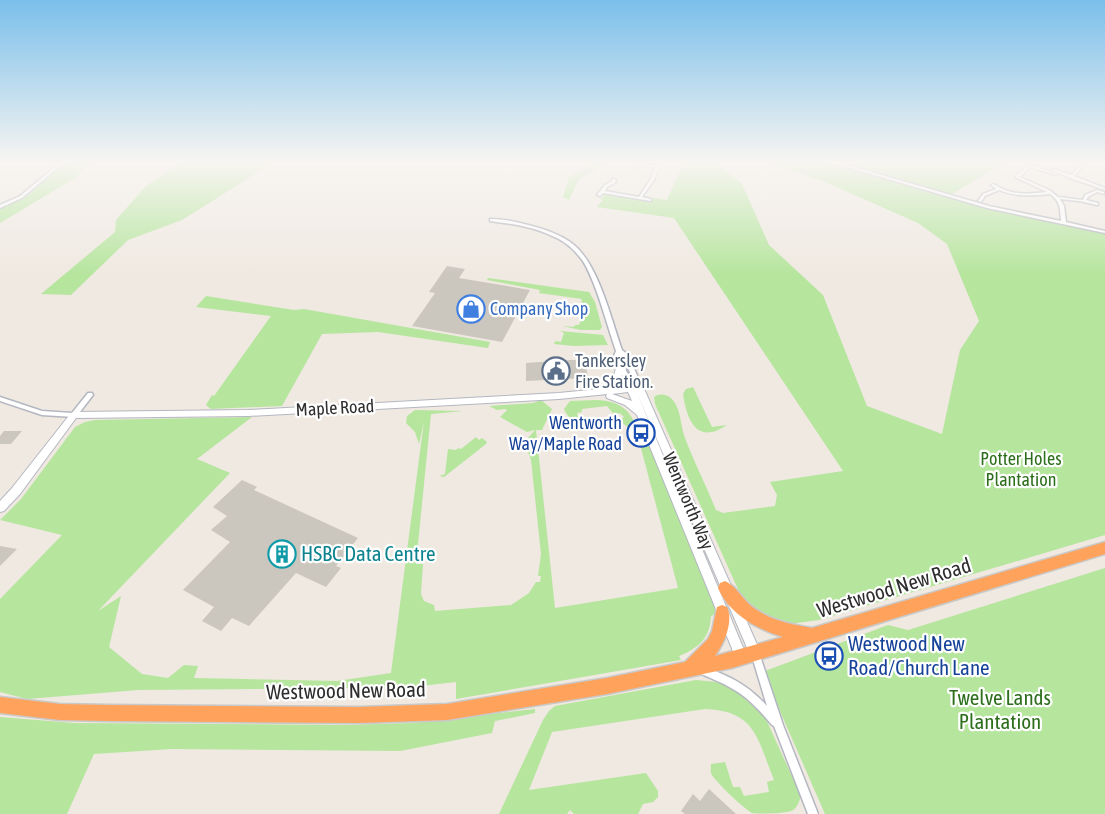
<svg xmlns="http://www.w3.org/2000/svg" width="1105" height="814" font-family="'Asap Condensed',sans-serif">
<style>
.green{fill:#b6e59e}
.building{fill:#cbc7bf}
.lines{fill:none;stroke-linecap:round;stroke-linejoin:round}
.street-casing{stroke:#b4b7c1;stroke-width:3}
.secondary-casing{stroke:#b4b7c1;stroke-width:2}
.highway-casing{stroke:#c9c9c9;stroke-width:3}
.street{fill:#fff;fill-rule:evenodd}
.secondary{fill:#fff;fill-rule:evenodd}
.highway{fill:#ffa35c;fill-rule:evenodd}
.labels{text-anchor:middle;stroke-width:4.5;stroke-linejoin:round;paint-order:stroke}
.shop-label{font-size:18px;fill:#366cbe;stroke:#fff;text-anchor:start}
.service-label{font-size:18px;fill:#4e5e75;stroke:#fff;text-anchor:start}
.street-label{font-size:18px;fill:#2e2e2e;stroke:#fff}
.transit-label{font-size:18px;fill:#164399;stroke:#fff;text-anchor:end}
.park-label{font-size:18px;fill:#2c6e1b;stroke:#fff}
.near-culture-label{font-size:21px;fill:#0d838f;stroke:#fff;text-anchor:start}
.near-street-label{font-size:21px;fill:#2e2e2e;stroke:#fff}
.near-transit-label{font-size:21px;fill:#164399;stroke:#fff;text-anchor:start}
.near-park-label{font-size:21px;fill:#2c6e1b;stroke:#fff}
</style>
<rect width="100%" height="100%" fill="#efe9e1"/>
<g class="green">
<path d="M67,161H93L75,178L0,223V209L26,197Z"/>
<path d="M183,161H276L182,220L128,240L71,295L41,294L115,232L116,220L146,186Z"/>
<path d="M584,161H613L579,179L569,200L563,197L569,177L592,164Z"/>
<path d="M683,161H723L719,165L742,184L769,245L823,295L867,406L942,434L960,350L979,321L947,244L918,223L823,181L761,161H1007L952,194L951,197L1028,218L1105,233V535L819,620L790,624L782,622L754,610L741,596L655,404L654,397C659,393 666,394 671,398C681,408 680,423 684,435C693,460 706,485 716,510L723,513L775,506L777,495L770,482L843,471L674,218L597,207L603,200L600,199L606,194L651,202L653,198L667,200L682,167Z"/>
<path d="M488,278L589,292L595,302L602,327L600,330H581L562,326L574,327L575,325H579L585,310L581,309L583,303L581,302L582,299L539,293L540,290L535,289L487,280Z"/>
<path d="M206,296L294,310L304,309L490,342L488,348L378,332L322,334L282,406L211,409L206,405L212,395L214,396L271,316L196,307Z"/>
<path d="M560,331L603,335L608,345L574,346L554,344L555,341L561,342L564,333Z"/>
<path d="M693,387L712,427L727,425C697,445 687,421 683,394L686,389Z"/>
<path d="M541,400L552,409L542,430H536L555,608L678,588L637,433L644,434L705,583L722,612L711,616C710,638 699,648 679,656L681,660L456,699V682L402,688L138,690L27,699L0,692V599L62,535L0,520L21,499L75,427L85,422L95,420L252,417L197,459L230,473L98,611L121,596L109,647L142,674L168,678L184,665L198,666L194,678L337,681L391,673L424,421L419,444L415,432L406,423L407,416L415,410L463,411L431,414L416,564H423L421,594L424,601L434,605L435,611L511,605L529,593L536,582H540L541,576H538L541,554L531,460L529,454L521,446L535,430L527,432L500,417L507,410L505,409L497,410L489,406L533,403Z"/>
<path d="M597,400C620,401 631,410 638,431L629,428L619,420L624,417L620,413L615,416L607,406L582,409V412L577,413L579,420C571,420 567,416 564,409L570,401Z"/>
<path d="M476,437L479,440L482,438L487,442L486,444L444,477L439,476L445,474L448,449L456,450L458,448L461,449Z"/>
<path d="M1105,568V814H825L765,677V671L888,625L908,630Z"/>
<path d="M696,680L718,682L734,689L765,717L801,796C799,801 798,807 793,810C787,814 758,814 752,813C743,808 717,783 712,775C710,772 711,768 711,764L725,762L733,787H740L744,796L769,792L767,782L774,780C757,738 756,711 705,709L552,732L529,790L646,773L658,791V797L653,802L643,804L638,814H574L570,810L567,814H499L543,720L549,711L555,706Z"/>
<path d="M535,709V713L495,721L492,733L400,751L172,749L94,754L67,814H0V717L74,723L346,725L411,723Z"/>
</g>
<g class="building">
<path d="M447,266L465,269L459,278L530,290L502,342L412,326L435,293L429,292Z"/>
<path d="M569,360H585L588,378L526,381V363Z"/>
<path d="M4,431H22L11,444H0V436Z"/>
<path d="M242,480L257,487L254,490L358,538L336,566L341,568L326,587L296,573L249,626L232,618L221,631L202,621L214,607L183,590L230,542L211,530L227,516L213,507Z"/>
<path d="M0,546L17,549L0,566Z"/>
<path d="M709,789L736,814H685L681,811L693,794L700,801Z"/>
</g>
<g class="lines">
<g class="street-casing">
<g id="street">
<path d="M62,161H66L22,198L0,208V205L20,196Z"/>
<path d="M658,161H662L654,180L642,197L651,199V201L603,193L600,196L597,195L605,185L612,181L613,179H614L616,180L615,183L607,187L605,191L639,197L650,180L655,168L640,165L634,168L632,167L640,163L656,166Z"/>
<path d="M826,161H833L989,206L1061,221C1060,209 1061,202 1050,194C1032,196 1015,197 999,190L985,196L981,202L978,201L983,194L996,189L991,185L993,184C998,186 1003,190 1008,191C1021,195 1034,193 1047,192L1015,177L1028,165H1030L1058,174L1056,175L1030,167L1020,177L1049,190L1058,197L1083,200L1085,195L1097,190L1104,192V194L1097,192L1088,197L1086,200L1098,203V205H1097L1079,201L1060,199L1064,206L1066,222L1105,231V233L987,208Z"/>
<path d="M1082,164L1085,165L1074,176L1105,188V190L1070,178L1051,170L1054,169L1071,175Z"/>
<path d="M490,219C504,219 519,222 532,226C547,230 562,235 574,245C599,266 611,319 622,350L628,355L644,391L643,392H639L638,391L623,356L620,355V356L634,389L631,391L628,389L614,356L616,351C608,328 602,304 593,282C589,272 585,262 578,255C571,246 561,239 550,235C531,226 511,224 490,221Z"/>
<path d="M88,393H92L93,395L76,417H74L42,415L0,401V397L42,411L72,413Z"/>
<path d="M755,649L758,650L783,725L818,814H808L774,726L772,725C760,711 748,697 731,688C721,682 710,678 699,673L698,670L699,667L702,666C729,676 747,684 767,706L751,653L752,650Z"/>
</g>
</g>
<g class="secondary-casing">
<path id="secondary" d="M621,362L625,365L621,378L610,388L631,386L644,389L645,391L759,649L761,653L759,657L755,659L751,657L637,393L747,657L745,661L741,663L737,661L637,415L625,405L607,398L606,396L607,394L559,399L248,416L76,418L20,494L4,511L0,512V501L12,488L71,413L74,412L248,410L559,393L599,389L614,375L617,365ZM628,392L632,401L612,394Z"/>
</g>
<g class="highway-casing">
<path id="highway" d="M1105,542V554L732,668L607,694L447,720L359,723L109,721L60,720L0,713V697L60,704L109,705L359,707L447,704L607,678L685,662L708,639L712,631L717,607L722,605L727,607C734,622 724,643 715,656L783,637C757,629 729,614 718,588L720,583L725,581C735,585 742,598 750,605C768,620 790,624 812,628Z"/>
</g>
<use href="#street" class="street"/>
<use href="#secondary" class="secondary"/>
<use href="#highway" class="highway"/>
</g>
<linearGradient id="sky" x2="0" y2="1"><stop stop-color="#7abfeb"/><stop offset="0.59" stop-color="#f8f5f2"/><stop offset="1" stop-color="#f8f5f2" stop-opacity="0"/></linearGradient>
<rect width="1105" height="275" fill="url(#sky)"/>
<defs>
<g id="shop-ring" transform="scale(1.4375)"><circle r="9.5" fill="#fff" stroke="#3f7fe0" stroke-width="1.5"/><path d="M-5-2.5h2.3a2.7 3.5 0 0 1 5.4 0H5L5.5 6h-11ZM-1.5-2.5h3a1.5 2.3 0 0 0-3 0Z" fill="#3f7fe0"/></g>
<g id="civic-ring" transform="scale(1.4375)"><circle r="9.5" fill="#fff" stroke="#5c6f8a" stroke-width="1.5"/><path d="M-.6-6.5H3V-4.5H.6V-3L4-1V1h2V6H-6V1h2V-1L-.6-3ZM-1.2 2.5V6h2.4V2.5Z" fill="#5c6f8a"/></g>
<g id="bus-ring" transform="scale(1.4375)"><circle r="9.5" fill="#fff" stroke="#1a4fb4" stroke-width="1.5"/><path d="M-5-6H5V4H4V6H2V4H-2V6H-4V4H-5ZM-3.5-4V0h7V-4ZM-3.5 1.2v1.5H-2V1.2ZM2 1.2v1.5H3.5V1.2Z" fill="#1a4fb4"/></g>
<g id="building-ring" transform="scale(1.4375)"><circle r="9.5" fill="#fff" stroke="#0f9aa8" stroke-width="1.5"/><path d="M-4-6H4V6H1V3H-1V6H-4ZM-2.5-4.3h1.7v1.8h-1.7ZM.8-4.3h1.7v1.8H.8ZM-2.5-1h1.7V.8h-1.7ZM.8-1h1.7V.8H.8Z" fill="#0f9aa8"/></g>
</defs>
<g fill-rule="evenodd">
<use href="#shop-ring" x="471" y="309"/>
<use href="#civic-ring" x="556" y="371"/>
<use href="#bus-ring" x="641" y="433"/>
<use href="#building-ring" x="282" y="554"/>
<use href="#bus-ring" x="829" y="656"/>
</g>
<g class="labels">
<g class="shop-label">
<text x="490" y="315">Company Shop</text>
</g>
<g class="service-label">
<text x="575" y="367">Tankersley<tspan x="575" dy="21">Fire Station.</tspan></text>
</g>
<g class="street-label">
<text transform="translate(335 408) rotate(-3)" y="6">Maple Road</text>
<text transform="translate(688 501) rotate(67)" y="6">Wentworth Way</text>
</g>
<g class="transit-label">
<text x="622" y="429">Wentworth<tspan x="622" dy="21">Way/Maple Road</tspan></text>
</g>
<g class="park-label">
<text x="1021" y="465">Potter Holes<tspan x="1021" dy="21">Plantation</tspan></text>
</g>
<g class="near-culture-label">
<text x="301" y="561">HSBC Data Centre</text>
</g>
<g class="near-street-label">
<text transform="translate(894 588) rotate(-17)" y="7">Westwood New Road</text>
<text transform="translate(346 691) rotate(-1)" y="7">Westwood New Road</text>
</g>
<g class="near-transit-label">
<text x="848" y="651">Westwood New<tspan x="848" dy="24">Road/Church Lane</tspan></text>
</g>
<g class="near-park-label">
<text x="1000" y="705">Twelve Lands<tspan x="1000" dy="24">Plantation</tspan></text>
</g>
</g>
</svg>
